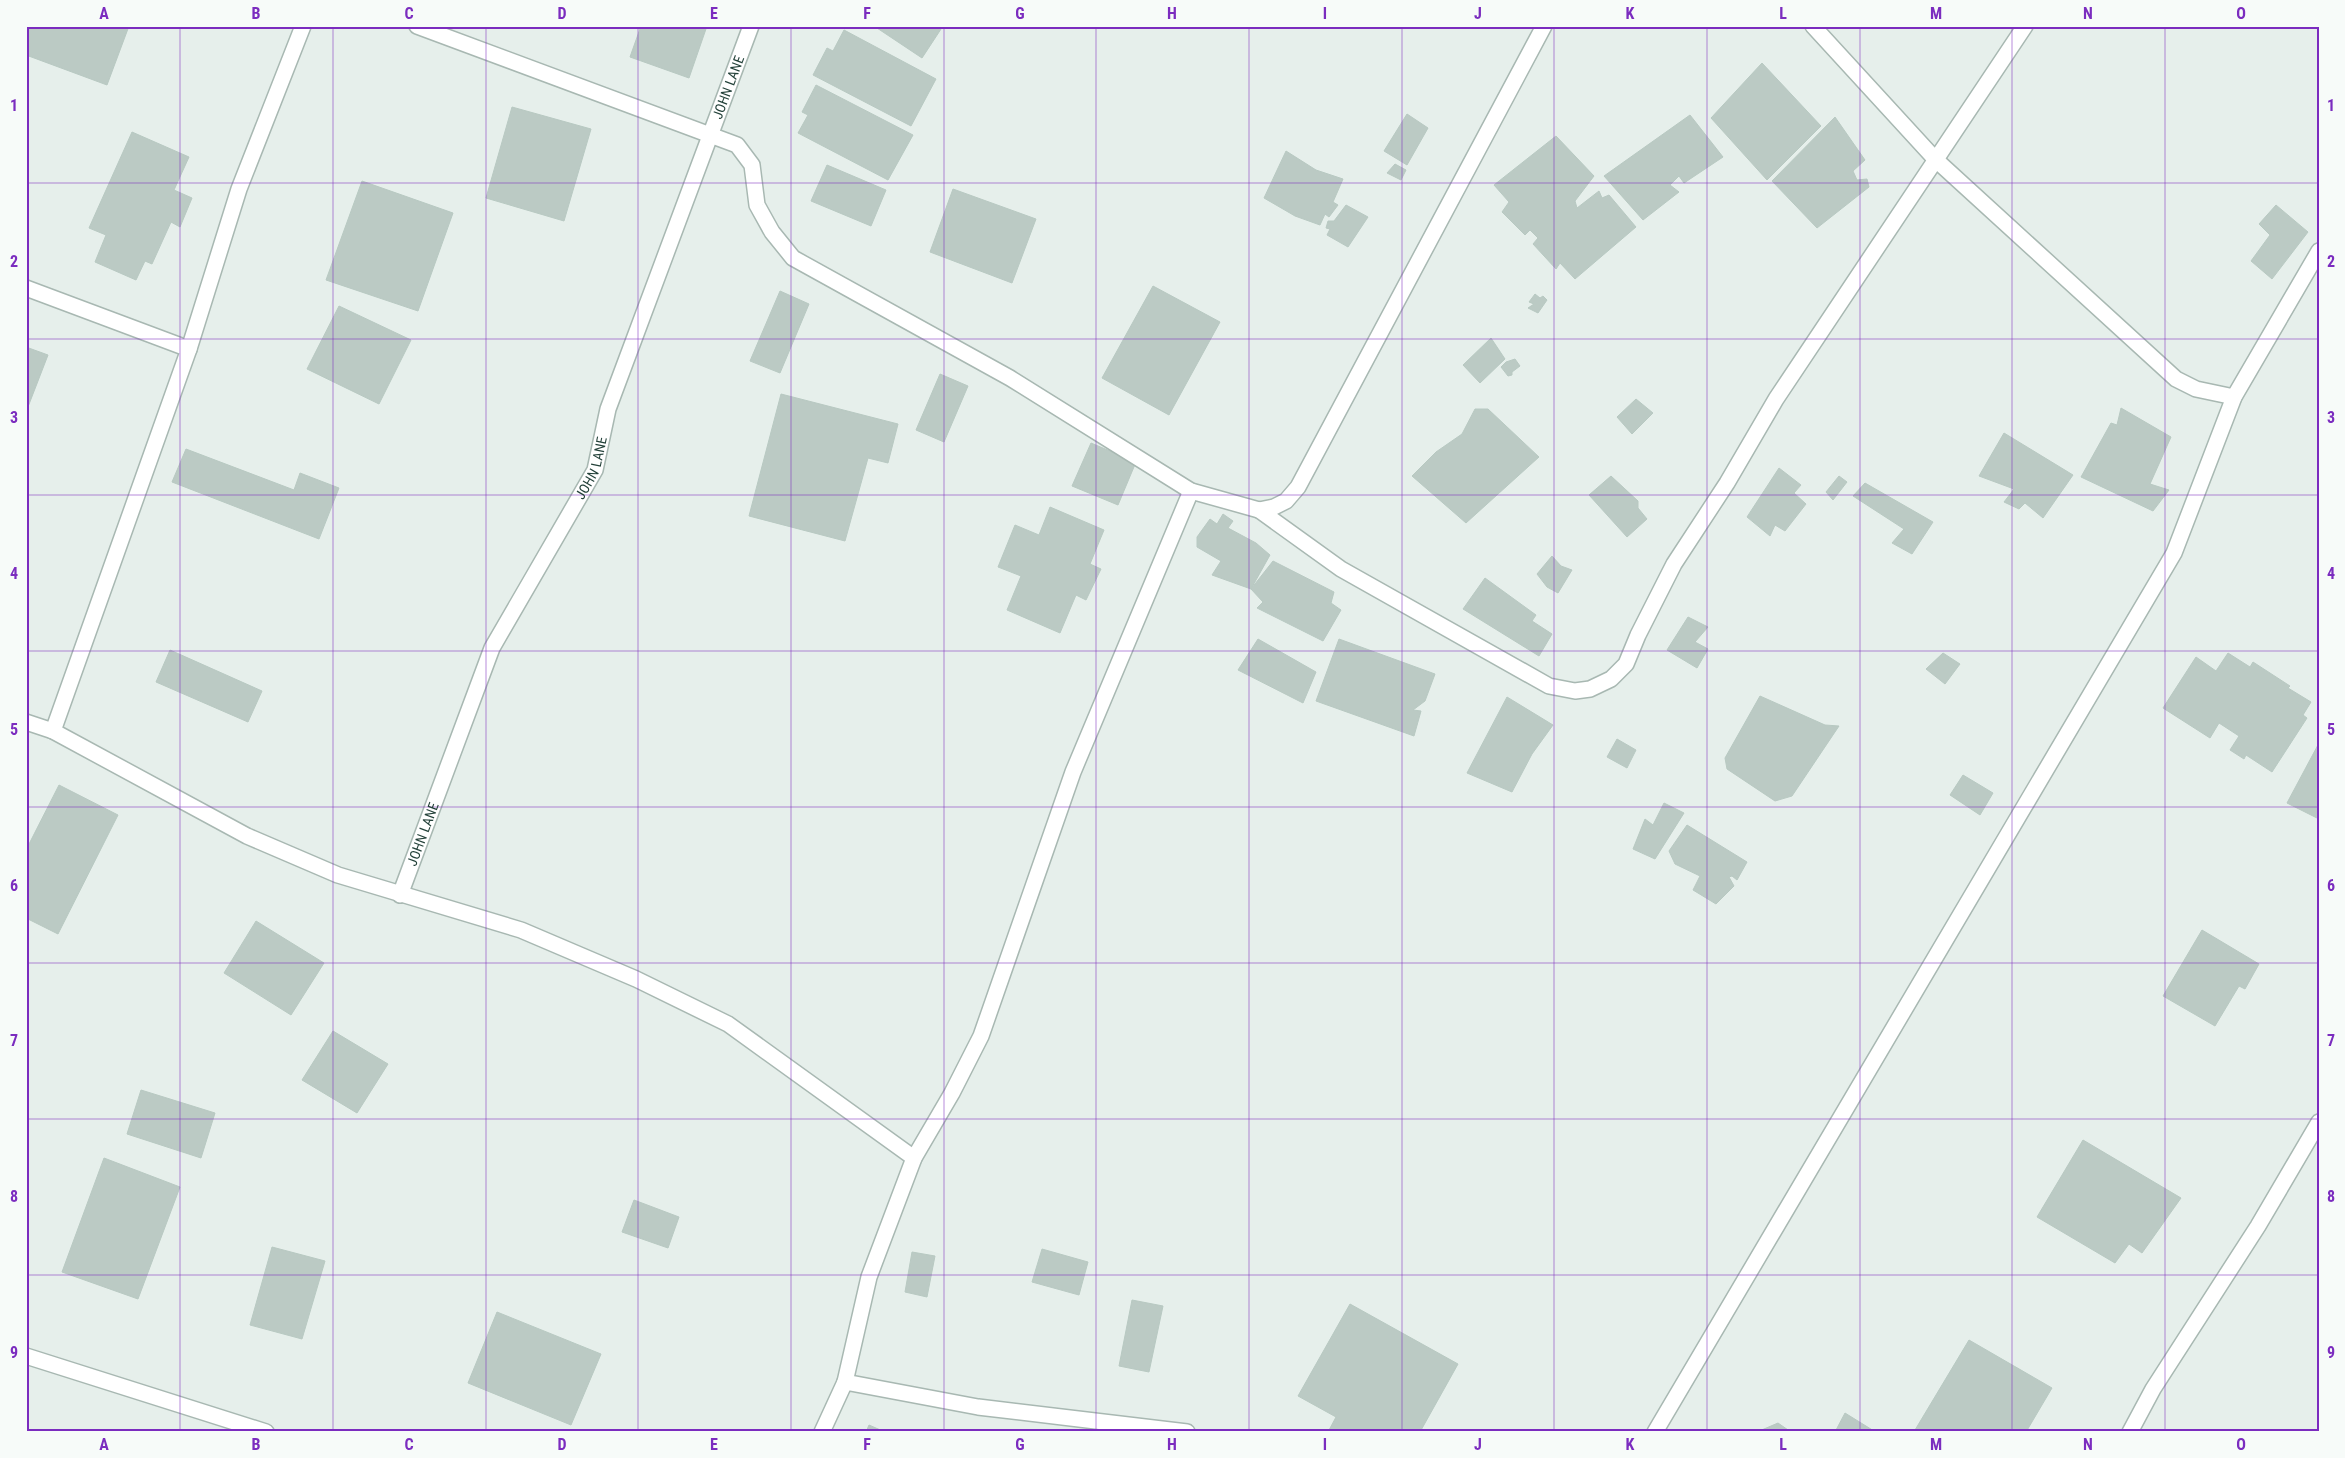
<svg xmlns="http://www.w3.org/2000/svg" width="2345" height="1458" font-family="'Roboto Condensed',sans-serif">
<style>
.building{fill:#bbcac4;stroke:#b8c9c2}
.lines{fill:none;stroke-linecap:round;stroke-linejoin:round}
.street-casing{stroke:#a8b8b2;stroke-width:18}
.street{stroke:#fff;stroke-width:15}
.grid{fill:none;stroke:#7b2cbf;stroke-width:1;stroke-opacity:0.55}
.labels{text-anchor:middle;stroke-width:4;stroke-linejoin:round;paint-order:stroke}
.street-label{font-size:14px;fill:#24423a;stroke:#f7fbf9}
.neatline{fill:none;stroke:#7b2cbf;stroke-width:2}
.grid-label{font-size:16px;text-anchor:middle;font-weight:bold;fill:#7b2cbf}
</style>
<rect width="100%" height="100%" fill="#e6efeb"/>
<g class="building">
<path d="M26,26H129L107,85L26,55Z"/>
<path d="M641,26H707L689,78L630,57Z"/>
<path d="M874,26H943L922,58Z"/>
<path d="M844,30L936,79L911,126L813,75L827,48L833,51Z"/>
<path d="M1762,63L1821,126L1767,180L1711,118Z"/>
<path d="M816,85L913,135L888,180L798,133L808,115L802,112Z"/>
<path d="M512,107L591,129L564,221L486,198Z"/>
<path d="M1407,114L1428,128L1407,165L1384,151Z"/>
<path d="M1690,115L1723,157L1684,183L1679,176L1670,185L1679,192L1643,220L1604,176Z"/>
<path d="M1835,117L1865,160L1853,171L1857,180L1867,179L1869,187L1817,228L1772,181Z"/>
<path d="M132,132L189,157L174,190L192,198L180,227L171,222L152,264L145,261L136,280L95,262L106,235L89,228Z"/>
<path d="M1556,136L1594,176L1575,201L1577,208L1599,191L1602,198L1609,195L1636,227L1575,279L1560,263L1556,269L1533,244L1538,238L1530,230L1525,235L1502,212L1509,202L1494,185Z"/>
<path d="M1286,151L1316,170L1343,179L1333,202L1338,205L1329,217L1325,214L1320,225L1295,216L1264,198Z"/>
<path d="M1395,164L1406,170L1401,180L1387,173Z"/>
<path d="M827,165L886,190L871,226L811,201Z"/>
<path d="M362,181L453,213L418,311L326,280Z"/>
<path d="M953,189L1036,219L1012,283L930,252Z"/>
<path d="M1346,205L1368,217L1348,247L1327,235L1330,229L1326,228L1328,221H1334Z"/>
<path d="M2276,205L2308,232L2272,279L2251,261L2270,235L2259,224Z"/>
<path d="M1153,286L1220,322L1169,415L1102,378Z"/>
<path d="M780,291L809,304L780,373L750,361Z"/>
<path d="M1535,294L1540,298L1543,296L1547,300L1538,313L1528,308L1534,304L1529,302Z"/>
<path d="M339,306L411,340L379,404L307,369Z"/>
<path d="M1491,338L1505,359L1480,383L1463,365Z"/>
<path d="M26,347L48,355L26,412Z"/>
<path d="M1515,359L1520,366L1512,372V375L1508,376L1501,367L1506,362Z"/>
<path d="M940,374L968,386L944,442L916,430Z"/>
<path d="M781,394L898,424L888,463L868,458L845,541L749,516Z"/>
<path d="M1636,399L1653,413L1632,434L1617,417Z"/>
<path d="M2121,408L2171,437L2150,484L2169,490L2153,511L2081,477L2111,423L2117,425Z"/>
<path d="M1475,409H1488L1539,457L1466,523L1412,476L1436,452L1462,434Z"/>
<path d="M2004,433L2073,475L2043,518L2025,503L2019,509L2004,502L2014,489L1979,476Z"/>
<path d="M1091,443L1136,462L1118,505L1072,486Z"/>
<path d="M186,449L294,490L300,473L339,488L319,539L172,482Z"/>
<path d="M1779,468L1801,485L1794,493L1806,504L1785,531L1775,525L1770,536L1747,517Z"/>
<path d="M1611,476L1638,501V508L1647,519L1627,537L1589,495Z"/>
<path d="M1839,476L1847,482L1833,500L1826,492Z"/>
<path d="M1865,483L1933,522L1912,554L1892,543L1904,529L1853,496Z"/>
<path d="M1050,507L1104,530L1090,564L1101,569L1086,600L1076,595L1060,633L1007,610L1021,576L998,567L1015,525L1039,535Z"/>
<path d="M1223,514L1233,521L1228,528L1256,543L1270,555L1251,589L1212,575L1221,561L1197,547V537L1210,519L1217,524Z"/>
<path d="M1552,556L1561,566L1572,570L1558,593L1547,587L1537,574Z"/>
<path d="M1273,561L1334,592L1331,603L1341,610L1323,641L1257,608L1263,602L1251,589Z"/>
<path d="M1485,578L1536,615L1532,621L1552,634L1539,656L1463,609Z"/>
<path d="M1688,617L1708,627L1695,642L1708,649L1697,668L1667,650Z"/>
<path d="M1258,639L1316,672L1303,703L1238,670Z"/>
<path d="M1339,639L1435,674L1425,701L1413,710L1421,711L1414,736L1316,701Z"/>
<path d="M170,650L262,691L248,722L156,682Z"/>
<path d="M1943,653L1960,664L1945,684L1926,669Z"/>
<path d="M2228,653L2250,667L2253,662L2290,686L2288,688L2311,702L2303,715L2307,718L2272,772L2246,755L2244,759L2230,750L2239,736L2219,723L2210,738L2163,708L2196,657L2216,671Z"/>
<path d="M1760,696L1825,725L1839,726L1792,796L1775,801L1727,769L1725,758Z"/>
<path d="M1507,697L1553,725L1532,754L1512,792L1467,773Z"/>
<path d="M1617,739L1636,750L1627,768L1607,757Z"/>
<path d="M2319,743V819L2287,803Z"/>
<path d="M1963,775L1993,793L1980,815L1950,795Z"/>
<path d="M59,785L118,815L58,934L26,918V850Z"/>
<path d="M1664,803L1684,813L1655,859L1633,849L1645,819L1653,825Z"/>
<path d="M1687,825L1747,862L1737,880L1732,876L1729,877L1734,886L1716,904L1693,890L1700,876L1675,864L1669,851Z"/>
<path d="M256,921L324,963L291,1015L224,973Z"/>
<path d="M2202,930L2259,964L2245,989L2239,986L2215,1026L2163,996Z"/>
<path d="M333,1031L388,1064L357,1113L302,1080Z"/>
<path d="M141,1090L215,1113L201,1158L127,1134Z"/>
<path d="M2083,1140L2181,1198L2142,1253L2129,1244L2115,1263L2037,1217Z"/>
<path d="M104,1158L180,1187L138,1299L62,1272Z"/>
<path d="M634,1200L679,1217L668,1248L622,1232Z"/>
<path d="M272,1247L325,1261L302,1339L250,1325Z"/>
<path d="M1042,1249L1088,1262L1079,1295L1032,1282Z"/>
<path d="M912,1252L935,1256L927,1297L905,1292Z"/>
<path d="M1132,1300L1163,1306L1149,1372L1119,1366Z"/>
<path d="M1350,1304L1458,1364L1420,1432H1328L1336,1417L1298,1396Z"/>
<path d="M497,1312L601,1354L571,1425L468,1383Z"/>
<path d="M1969,1340L2052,1388L2026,1432L1915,1430Z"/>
<path d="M1845,1413L1874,1431L1873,1432H1835Z"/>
<path d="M1778,1423L1791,1432H1757Z"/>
<path d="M869,1425L885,1432H866Z"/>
</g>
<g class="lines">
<g class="street-casing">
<g id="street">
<path d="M417,26L737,145L752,165L757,205L772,232L793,258L1010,378L1191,491L1259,510L1274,507L1286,501L1298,487L1544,26"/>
<path d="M1813,26L1935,159L2176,379L2196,389L2234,397"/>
<path d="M26,288L189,349"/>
<path d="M1259,510L1341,569L1549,686L1575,691L1590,689L1611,679L1626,664L1638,635L1674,564L1727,483L1776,399L2025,26"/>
<path d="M26,722L53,731L247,836L338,875L521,930L636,979L728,1024L914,1158"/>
<path d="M53,731L189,349L239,189L303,26"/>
<path id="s1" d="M400,895L492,648L595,470L608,409L751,26"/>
<path d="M26,1356L266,1432"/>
<path d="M845,1382L869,1277L914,1158L952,1093L981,1036L1073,772L1191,491"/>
<path d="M822,1432L845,1382L978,1407L1187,1432"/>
<path d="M1655,1432L2174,553L2234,397L2319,251"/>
<path d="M2130,1432L2153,1389L2258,1226L2319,1122"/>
</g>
</g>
<use href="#street" class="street"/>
</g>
<path class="grid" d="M180,26V1432M333,26V1432M486,26V1432M638,26V1432M791,26V1432M944,26V1432M1096,26V1432M1249,26V1432M1402,26V1432M1554,26V1432M1707,26V1432M1860,26V1432M2012,26V1432M2165,26V1432M26,183H2319M26,339H2319M26,495H2319M26,651H2319M26,807H2319M26,963H2319M26,1119H2319M26,1275H2319"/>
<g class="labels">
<g class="street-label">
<text dy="5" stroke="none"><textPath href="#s1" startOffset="875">JOHN LANE</textPath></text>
<text dy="5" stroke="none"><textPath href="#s1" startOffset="470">JOHN LANE</textPath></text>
<text dy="5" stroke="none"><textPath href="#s1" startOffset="65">JOHN LANE</textPath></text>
</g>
</g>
<rect width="2345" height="1458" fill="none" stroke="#f7fbf9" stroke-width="55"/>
<rect x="28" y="28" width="2290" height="1402" class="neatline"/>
<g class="grid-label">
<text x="104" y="19">A</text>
<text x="256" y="19">B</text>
<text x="409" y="19">C</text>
<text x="562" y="19">D</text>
<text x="714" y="19">E</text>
<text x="867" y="19">F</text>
<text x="1020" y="19">G</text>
<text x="1172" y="19">H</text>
<text x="1325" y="19">I</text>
<text x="1478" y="19">J</text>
<text x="1630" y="19">K</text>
<text x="1783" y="19">L</text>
<text x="1936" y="19">M</text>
<text x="2088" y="19">N</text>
<text x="2241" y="19">O</text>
<text x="14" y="111">1</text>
<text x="2331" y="111">1</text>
<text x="14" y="267">2</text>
<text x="2331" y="267">2</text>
<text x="14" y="423">3</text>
<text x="2331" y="423">3</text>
<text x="14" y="579">4</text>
<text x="2331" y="579">4</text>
<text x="14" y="735">5</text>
<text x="2331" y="735">5</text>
<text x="14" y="891">6</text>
<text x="2331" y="891">6</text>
<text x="14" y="1046">7</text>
<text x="2331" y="1046">7</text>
<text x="14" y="1202">8</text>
<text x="2331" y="1202">8</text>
<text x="14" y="1358">9</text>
<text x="2331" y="1358">9</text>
<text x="104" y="1450">A</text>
<text x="256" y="1450">B</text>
<text x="409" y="1450">C</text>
<text x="562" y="1450">D</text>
<text x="714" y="1450">E</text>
<text x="867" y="1450">F</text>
<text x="1020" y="1450">G</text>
<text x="1172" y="1450">H</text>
<text x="1325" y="1450">I</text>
<text x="1478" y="1450">J</text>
<text x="1630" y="1450">K</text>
<text x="1783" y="1450">L</text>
<text x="1936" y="1450">M</text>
<text x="2088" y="1450">N</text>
<text x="2241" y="1450">O</text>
</g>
</svg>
